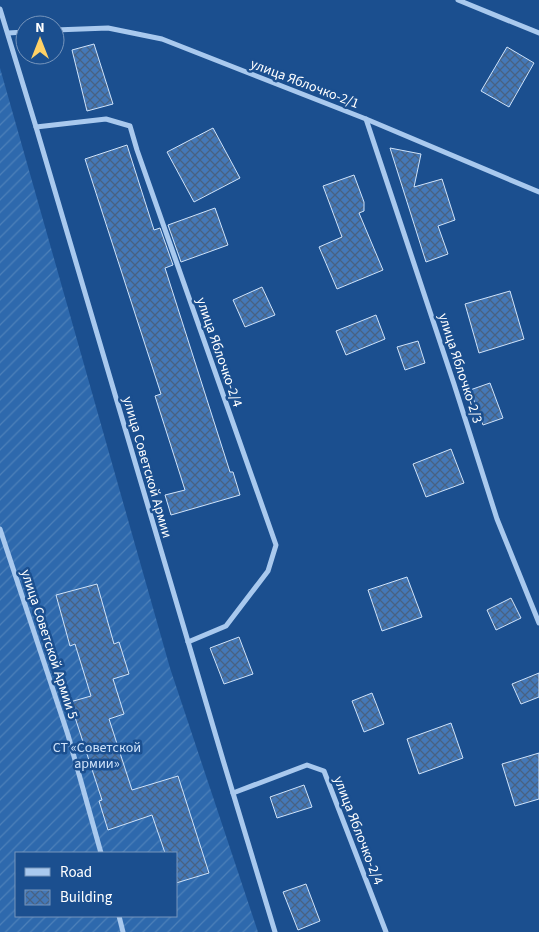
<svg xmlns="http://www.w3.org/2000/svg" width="539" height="932" font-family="'Source Sans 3',sans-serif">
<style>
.garden{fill:url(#garden-furrows);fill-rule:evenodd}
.building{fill:url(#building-cross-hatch);stroke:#cfe3fa}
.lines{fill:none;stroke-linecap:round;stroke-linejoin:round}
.minor{stroke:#a9c9ee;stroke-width:5}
.labels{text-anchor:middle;stroke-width:5;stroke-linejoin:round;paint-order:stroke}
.street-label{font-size:14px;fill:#fff;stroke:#1b4f8f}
.park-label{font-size:14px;fill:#cfe3fa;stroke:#1b4f8f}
</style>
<defs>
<pattern id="garden-furrows" width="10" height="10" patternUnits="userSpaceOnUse" patternTransform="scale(1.25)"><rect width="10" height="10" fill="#2e69ad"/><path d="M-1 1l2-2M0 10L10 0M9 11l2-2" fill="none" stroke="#4d80b9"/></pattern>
<pattern id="building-cross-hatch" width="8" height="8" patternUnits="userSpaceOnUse" patternTransform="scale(1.25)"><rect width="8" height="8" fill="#4478b7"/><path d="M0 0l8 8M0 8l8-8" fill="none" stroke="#486282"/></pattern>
</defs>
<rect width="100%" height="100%" fill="#1b4f8f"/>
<path class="garden" d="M0,68L170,668L258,932H0ZM16,853H176V916H16Z"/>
<g class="building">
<path d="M94,44L113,104L87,111L72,50Z"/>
<path d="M507,47L534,63L509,107L481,91Z"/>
<path d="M213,128L240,178L194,202L167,152Z"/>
<path d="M127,145L154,230L160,228L173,265L165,268L230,472H233L240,495L171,515L165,495L185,490L155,396L161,394L85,159Z"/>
<path d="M390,148L421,154L414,187L442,179L455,220L438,226L448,254L426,262Z"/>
<path d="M354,175L364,202V211L359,213L383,270L337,289L319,247L342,237L323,186Z"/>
<path d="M215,208L228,245L181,262L168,225Z"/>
<path d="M262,287L275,315L245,327L233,300Z"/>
<path d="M510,291L524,339L479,353L465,304Z"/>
<path d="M376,315L385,339L346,355L336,331Z"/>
<path d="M418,341L425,363L405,370L397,347Z"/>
<path d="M490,383L503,418L483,425L470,390Z"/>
<path d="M451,449L464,483L426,497L413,464Z"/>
<path d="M407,577L422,617L382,631L368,590Z"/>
<path d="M97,584L114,644L119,642L129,674L113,679L124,714L109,719L132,790L178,776L209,873L176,883V853H165L152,815L108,830L99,801L102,800L70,702L91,696L75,644L70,646L56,595Z"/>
<path d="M511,598L521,618L496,630L487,610Z"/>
<path d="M239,637L253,674L224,684L210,648Z"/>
<path d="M539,673V697L521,704L512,684Z"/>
<path d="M372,693L384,724L364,732L352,701Z"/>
<path d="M451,723L463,758L419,774L407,739Z"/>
<path d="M539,753V799L515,806L502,764Z"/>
<path d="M304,785L312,807L277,818L270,797Z"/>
<path d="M306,884L320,921L298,930L283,892Z"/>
</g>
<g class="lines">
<g class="minor">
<path d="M458,0L539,33"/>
<path d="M0,9L36,127L223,760L275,932"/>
<path d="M55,30L108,28L162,39L366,119L539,192"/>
<path d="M8,33L25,32"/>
<path d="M366,119L454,384L497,519L539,623"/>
<path d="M36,127L106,119L130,126L137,150L276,545L268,571L226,626L188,642"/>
<path d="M0,529L68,735L101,853"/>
<path d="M233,793L307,765L324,771L386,932"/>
<path d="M119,916L123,932"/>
</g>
</g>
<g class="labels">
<g class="street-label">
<text transform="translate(305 83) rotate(21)" y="5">улица Яблочко-2/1</text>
<text transform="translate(220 352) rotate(71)" y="5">улица Яблочко-2/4</text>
<text transform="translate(461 368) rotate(72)" y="5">улица Яблочко-2/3</text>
<text transform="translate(148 467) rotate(74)" y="5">улица Советской Армии</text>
<text transform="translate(50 644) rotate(72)" y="5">улица Советской Армии 5</text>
<text transform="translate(359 830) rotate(69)" y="5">улица Яблочко-2/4</text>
</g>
<g class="park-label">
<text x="97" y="752">СТ «Советской<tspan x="97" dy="16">армии»</tspan></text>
</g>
</g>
<rect x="15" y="852" width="162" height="65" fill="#1b4f8f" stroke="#7695bc"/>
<rect x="25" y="868" width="25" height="8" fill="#a9c9ee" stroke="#7695bc"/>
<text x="60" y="877" font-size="15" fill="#ffffff">Road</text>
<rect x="25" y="890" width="25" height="15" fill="url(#building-cross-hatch)" stroke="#7695bc"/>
<text x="60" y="902" font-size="15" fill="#ffffff">Building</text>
<g transform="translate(40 40)"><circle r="24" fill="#1b4f8f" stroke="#7695bc"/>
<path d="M0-4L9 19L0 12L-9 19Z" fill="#ffd166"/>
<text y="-8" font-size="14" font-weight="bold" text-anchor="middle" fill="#ffffff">N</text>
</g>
</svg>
